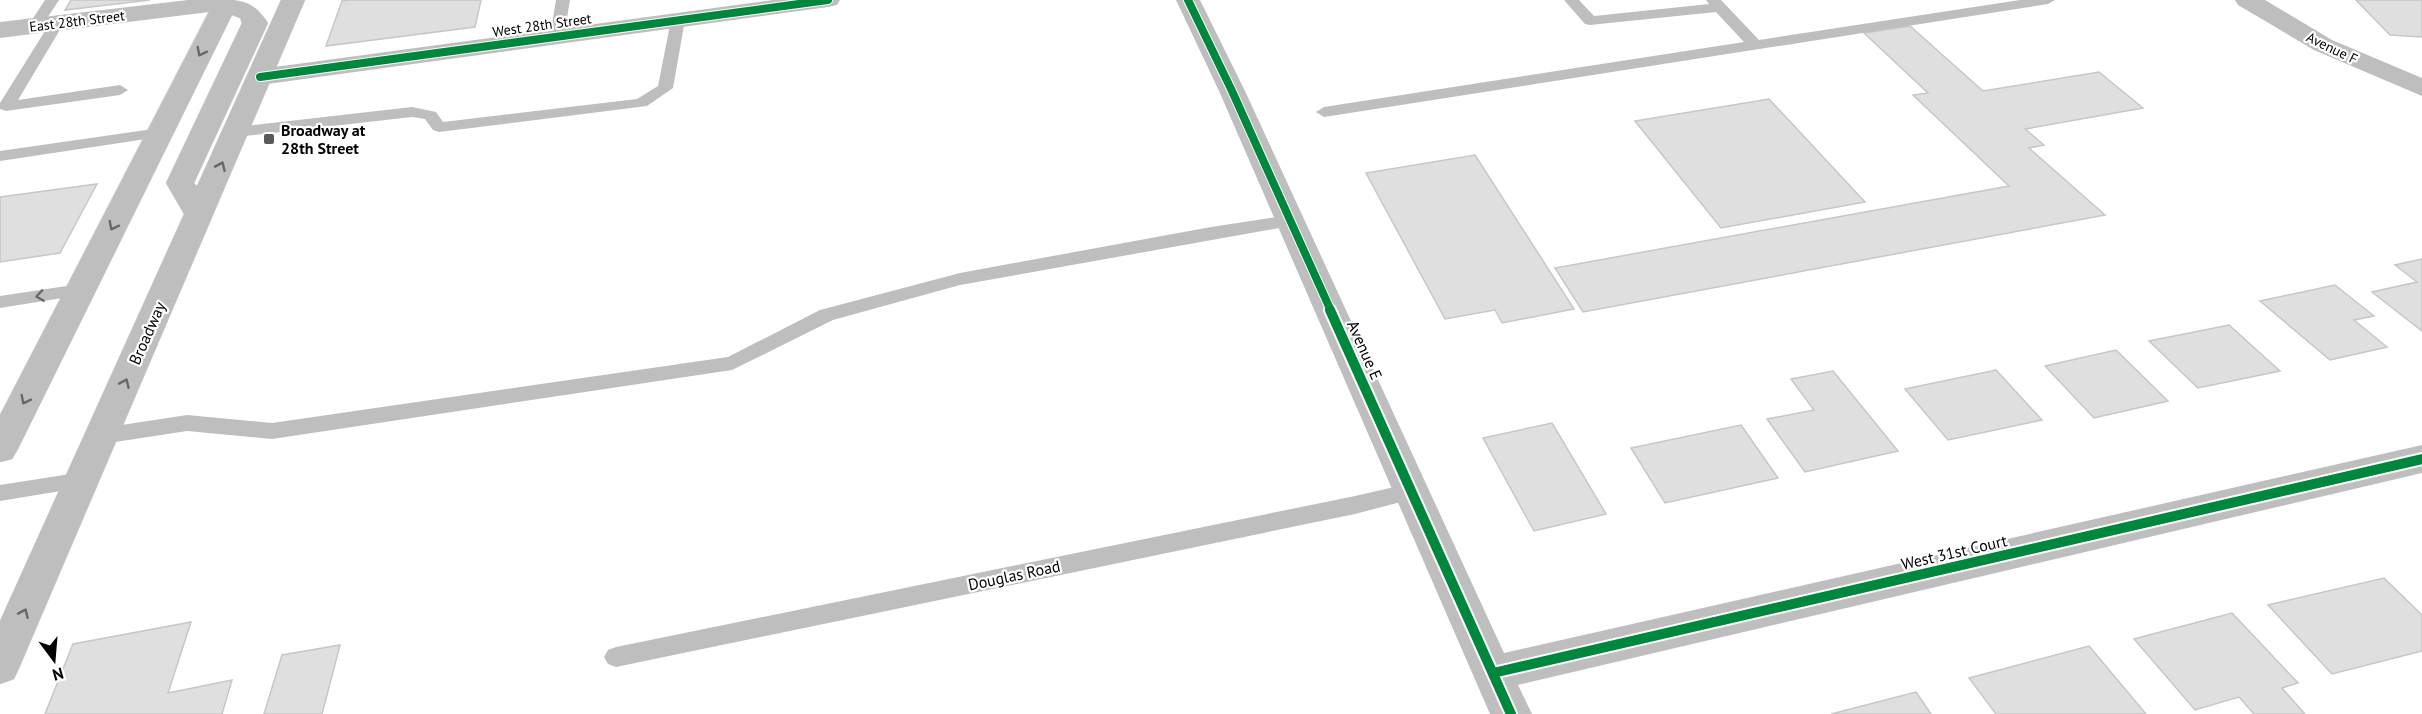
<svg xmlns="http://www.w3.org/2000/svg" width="2422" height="714" font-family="'PT Sans',sans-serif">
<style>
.building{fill:#dfdfdf;stroke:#c7c7c7;stroke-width:1.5}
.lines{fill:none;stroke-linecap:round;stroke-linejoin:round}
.primary-casing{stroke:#dbdbdb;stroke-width:1}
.service{fill:#bebebe;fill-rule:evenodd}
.minor{fill:#bebebe;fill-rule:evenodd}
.primary{fill:#bebebe;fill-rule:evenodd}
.cycleway-far1-casing{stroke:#fff;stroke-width:10}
.cycleway-casing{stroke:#fff;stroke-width:14}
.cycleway-far1{stroke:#00873e;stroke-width:8}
.cycleway{stroke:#00873e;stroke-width:10}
.oneway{stroke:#686868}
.poi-dot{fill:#595959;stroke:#fff;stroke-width:2}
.labels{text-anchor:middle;stroke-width:4.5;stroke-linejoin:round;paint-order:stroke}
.far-street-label{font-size:14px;fill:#000;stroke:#fff}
.poi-label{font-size:16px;font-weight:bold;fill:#000;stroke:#fff;text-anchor:start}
.street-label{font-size:16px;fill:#000;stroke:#fff}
</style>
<rect width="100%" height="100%" fill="#fff"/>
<g class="building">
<path d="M71,0H150L65,10Z"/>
<path d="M351,0H481L475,27L326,46L342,1Z"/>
<path d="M2356,0H2422V37L2390,35Z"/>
<path d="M1910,26L1983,91L2099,72L2143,108L2025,129L2044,145L2029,148L2105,215L1583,312L1555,268L2009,186L1913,95L1928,93L1864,33Z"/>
<path d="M1769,99L1865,202L1721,228L1635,121Z"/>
<path d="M1475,155L1574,309L1502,323L1495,310L1445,319L1366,173Z"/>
<path d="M97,184L60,253L0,262V197Z"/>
<path d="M2422,259V331L2372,292L2417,282L2395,265Z"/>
<path d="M2335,285L2374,316L2354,320L2387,347L2330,360L2260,301Z"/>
<path d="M2229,325L2280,371L2198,388L2149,341Z"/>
<path d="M2116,350L2168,401L2094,418L2045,366Z"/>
<path d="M1996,370L2042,420L1948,440L1905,389Z"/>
<path d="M1833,371L1898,451L1805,472L1767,419L1814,410L1791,379Z"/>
<path d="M1552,423L1606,514L1534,531L1483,438Z"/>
<path d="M1741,425L1778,478L1665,503L1631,448Z"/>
<path d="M2384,578L2422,615V651L2332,674L2268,605Z"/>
<path d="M2232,613L2298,683L2282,688L2305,714H2254L2239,697L2195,710L2134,639Z"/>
<path d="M191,622L168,693L232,680L222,714H45L73,644Z"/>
<path d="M340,645L322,714H264L282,655Z"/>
<path d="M2089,646L2146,714H1996L1969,678Z"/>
<path d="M1916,692L1931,714H1831Z"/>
</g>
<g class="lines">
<g class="primary-casing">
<path id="primary" d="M215,0C241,0 253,0 268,23L194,183L197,186L281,0H305L20,666L14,679L0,684V621L184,214L166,183L242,23L240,18L232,15L18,449L12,459L0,462V415Z"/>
</g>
<g class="service">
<path d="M45,0H59L40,29H30L28,26Z"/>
<path d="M556,0H570L564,36L557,40L550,36Z"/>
<path d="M1564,0H1579L1594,16L1709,4L1706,0H1721L1759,40L2020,0H2055L2048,4L1324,117L1316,112L1324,107L1744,42L1716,12L1590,25L1585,24Z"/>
<path d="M678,16L685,20L673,88L647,106L439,132L433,130L425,119L412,117L236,137L228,132L236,127L412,107L436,112L443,122L637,99L658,86L671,20Z"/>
<path d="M57,19L64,23L18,100L120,85L128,90L120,95L6,111L0,109V103L50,23Z"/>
<path d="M160,128L166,130L168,133L166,136L0,161V151Z"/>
<path d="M1290,215L1296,217L1299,221L1296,225L960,285L833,320L732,370L272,439L187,431L102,444L95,442L92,436L95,430L102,428L187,415L272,423L728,357L820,310L960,273L1211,227Z"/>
<path d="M80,284L87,286L89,290L87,294L0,308V296Z"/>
<path d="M83,472L91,474L94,480L91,486L0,501V485Z"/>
<path d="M1412,483L1420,485L1423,491L1420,497L1355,514L616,667L608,664L604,657L608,650L616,647L1355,496Z"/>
</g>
<g class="minor">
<path d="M188,0H235L237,3L234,8L225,10L0,38V22Z"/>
<path d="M773,0H840L837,5L828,7L260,85L251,83L247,77L251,71L260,69Z"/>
<path d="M1176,0H1200L1245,91L1504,653L2422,445V473L1518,685L1532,714H1490L1219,91Z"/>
<path d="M2235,0H2265L2332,40L2422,78V96L2314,50L2238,5Z"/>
</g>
<use href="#primary" class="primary"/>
<g class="cycleway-far1-casing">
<g id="cycleway-far1">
<path d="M1188,0L1232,91L1331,311"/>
<path d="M260,77L828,0"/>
</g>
</g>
<g class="cycleway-casing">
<g id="cycleway">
<path d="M1330,310L1511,714"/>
<path d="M1493,673L2422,459"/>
</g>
</g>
<use href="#cycleway-far1" class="cycleway-far1"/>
<use href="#cycleway" class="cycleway"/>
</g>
<defs><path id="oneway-chevron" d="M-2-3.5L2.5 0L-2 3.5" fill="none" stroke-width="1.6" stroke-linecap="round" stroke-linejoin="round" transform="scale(1.5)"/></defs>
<g class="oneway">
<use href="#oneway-chevron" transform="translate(201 52) rotate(117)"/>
<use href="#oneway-chevron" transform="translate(221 166) rotate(-66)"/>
<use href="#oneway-chevron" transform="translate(113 226) rotate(117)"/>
<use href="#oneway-chevron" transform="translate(40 296) rotate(172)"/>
<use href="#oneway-chevron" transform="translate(125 383) rotate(-66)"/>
<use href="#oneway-chevron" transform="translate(25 400) rotate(117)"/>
<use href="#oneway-chevron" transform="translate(24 613) rotate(-66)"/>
</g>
<rect class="poi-dot" x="263" y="133" width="12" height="12" rx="3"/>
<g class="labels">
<g class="far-street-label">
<text transform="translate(77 21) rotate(-7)" y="5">East 28th Street</text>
<text transform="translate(542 25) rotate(-8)" y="5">West 28th Street</text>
<text transform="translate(2332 48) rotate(26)" y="5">Avenue F</text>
</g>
<g class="poi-label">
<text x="281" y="136">Broadway at<tspan x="281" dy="18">28th Street</tspan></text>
</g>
<g class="street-label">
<text transform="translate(147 333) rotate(-66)" y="6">Broadway</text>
<text transform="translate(1365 350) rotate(66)" y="6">Avenue E</text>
<text transform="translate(1954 552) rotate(-13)" y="6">West 31st Court</text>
<text transform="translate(1014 575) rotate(-12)" y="6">Douglas Road</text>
</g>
</g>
<g transform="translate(54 660) rotate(164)" stroke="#ffffff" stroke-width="4.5" paint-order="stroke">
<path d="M0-4.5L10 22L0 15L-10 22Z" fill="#000000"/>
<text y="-9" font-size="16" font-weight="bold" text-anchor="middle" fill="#000000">N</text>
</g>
</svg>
